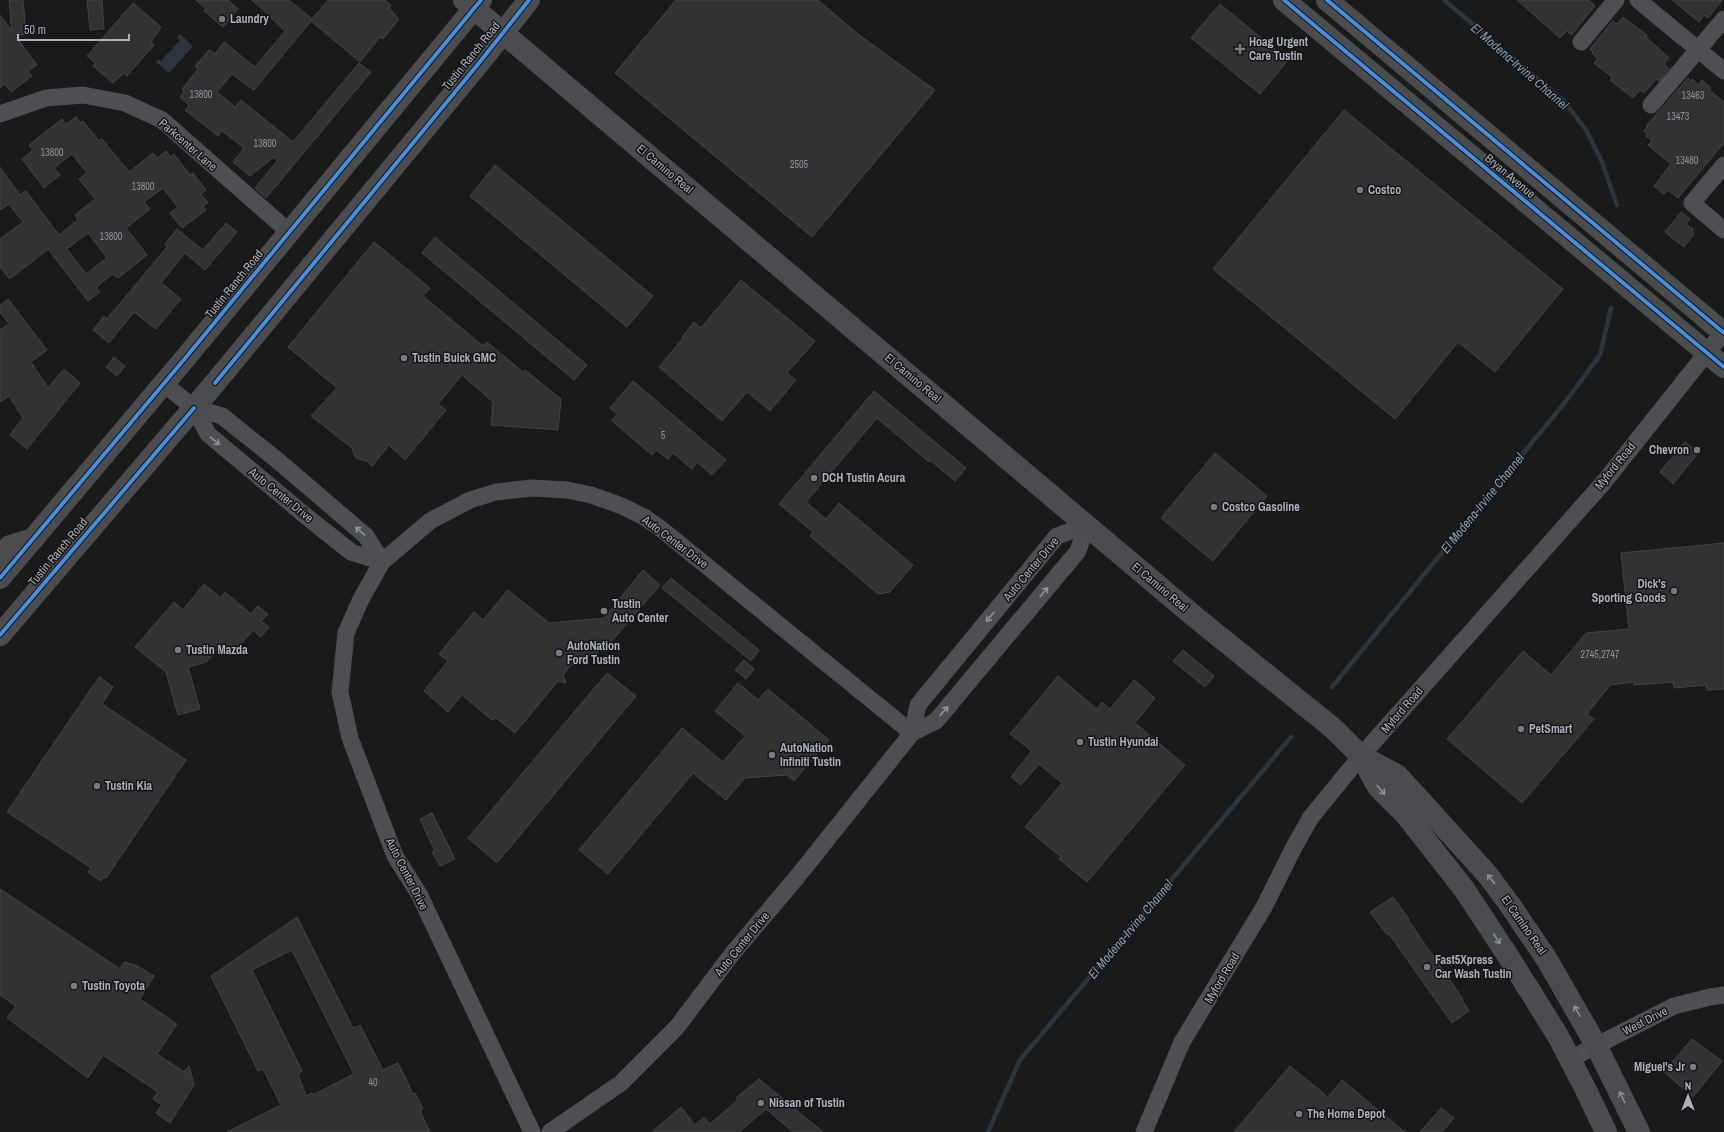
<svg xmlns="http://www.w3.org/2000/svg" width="1724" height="1132" font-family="'Archivo Narrow',sans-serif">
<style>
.water{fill:#2d353c}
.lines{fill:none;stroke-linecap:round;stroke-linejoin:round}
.stream{stroke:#2d353c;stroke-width:4.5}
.building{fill:#323232;stroke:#424346;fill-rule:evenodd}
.minor{stroke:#4e4f53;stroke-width:17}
.major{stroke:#4b4c4f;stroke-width:22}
.highway{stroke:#4c4c4f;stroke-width:22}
.cycleway-casing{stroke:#141416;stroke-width:6}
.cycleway{stroke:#468fdf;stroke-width:4}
.oneway{stroke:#90949c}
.oneway2{stroke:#8a8e95}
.poi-dot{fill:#797c83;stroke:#141416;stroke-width:1.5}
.labels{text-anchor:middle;stroke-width:3;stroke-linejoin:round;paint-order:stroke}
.number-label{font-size:10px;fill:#8e9199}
.poi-label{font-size:12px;font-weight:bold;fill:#acb1bb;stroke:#141416;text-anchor:start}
.street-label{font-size:12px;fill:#acb1bb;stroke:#141416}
.water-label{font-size:13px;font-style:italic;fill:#849fb5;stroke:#141416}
</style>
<rect width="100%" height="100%" fill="#1a1a1a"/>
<path class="water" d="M180,34L193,46L169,73L156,62L158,59L161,61L180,40L177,37Z"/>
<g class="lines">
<g class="stream">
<path d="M1444,0L1564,101L1586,130L1602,162L1617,205"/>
<path d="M1332,687L1566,401L1600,355L1611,308"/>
<path d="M988,1132L1020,1060L1291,737"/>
</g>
</g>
<g class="building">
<path d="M9,0H23L26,35H15L37,65L28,71L32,76L11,92L5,84L0,88V15L12,31Z"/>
<path d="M87,0H102L104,29L90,30Z"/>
<path d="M196,0H228L238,9L223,27L204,11L206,9Z"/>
<path d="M252,0H289L312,19L328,0H385L391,5L389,8L399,19L383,39L380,37L360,62L311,21L254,90L232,74L217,92L235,107L241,100L293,142L359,63L371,72L266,198L255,188L277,161L274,157L250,176L233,162L244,148L222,131L218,136L185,110L189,105L180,97L184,91L182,89L198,69L195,66L209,50L215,54L224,42L255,67L285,31Z"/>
<path d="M676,0H818L859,35L935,90L812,237L615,73Z"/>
<path d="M1517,0H1589L1595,6L1571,35L1567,31L1560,38Z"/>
<path d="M1672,0H1722L1708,18L1704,15L1699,22Z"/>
<path d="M133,3L161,27L151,42L154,45L127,76L124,73L113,83L93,66L96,63L87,56Z"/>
<path d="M1220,4L1288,60L1260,94L1191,38Z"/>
<path d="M1623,17L1647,35L1646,37L1669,58L1664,64L1669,69L1659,81L1656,79L1644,93L1640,90L1633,98L1610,80L1612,77L1594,63L1598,59L1592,53L1593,52L1590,49L1613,21L1617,24Z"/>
<path d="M1688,78L1691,81L1692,79L1699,85L1702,80L1711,88L1709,90L1724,102V143L1678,198L1668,190L1664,194L1654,186L1671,164L1648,145L1652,141L1646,136L1647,134L1644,131L1648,126L1647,125Z"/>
<path d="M1344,110L1563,289L1495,372L1458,342L1395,419L1213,269Z"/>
<path d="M76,117L80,123L83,121L99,141L102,139L129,172L153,153L157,158L166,151L171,157L174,154L190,175L193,173L206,190L201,194L208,203L203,206L206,210L182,228L170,213L178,207L163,188L144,202L150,209L126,228L147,255L118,278L113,274L96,287L100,292L88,301L48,249L10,279L0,267V239L23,222L9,204L0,210V167L20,195L26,191L59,235L78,220L75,215L95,199L79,179L87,173L72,154L54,168L60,175L44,188L22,159L33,150L29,145L62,119L66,124ZM88,233L107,258L86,274L67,249Z"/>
<path d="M495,165L653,296L627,327L470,196Z"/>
<path d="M1681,212L1690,219L1686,224L1693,229L1692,231L1694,234L1684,247L1665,232Z"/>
<path d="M226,223L237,232L205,270L185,253L161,283L181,299L156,329L134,312L109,343L93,330L104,316L107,319L167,247L165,244L177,229L203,250Z"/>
<path d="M435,237L587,365L574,380L422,253Z"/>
<path d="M374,242L430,288L423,296L483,346L487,342L523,372L525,370L561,399L558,430L491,425L493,402L462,375L438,404L446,410L405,460L389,445L372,466L367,461L358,459L355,457L352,448L311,416L337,388L288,347Z"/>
<path d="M741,280L815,341L787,373L796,380L770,411L747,392L722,421L659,367L683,338L682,337L694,322L701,328Z"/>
<path d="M8,299L47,350L31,362L48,388L64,369L80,383L27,449L10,435L23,418L9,396L0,402V330L9,324L0,312V305Z"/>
<path d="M114,357L125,366L117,376L106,367Z"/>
<path d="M633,381L726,460L712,475L697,462L692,469L673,453L668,459L656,450L652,455L612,421L617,414L610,408Z"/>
<path d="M874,391L966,468L955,481L930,460L929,462L877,418L806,502L826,519L839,503L913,565L890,592L878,594L810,536L813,532L779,504Z"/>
<path d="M1685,442L1698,453L1673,484L1660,472Z"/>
<path d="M1215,453L1267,496L1213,561L1161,518Z"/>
<path d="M1724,543V689L1707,690L1706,685L1674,688L1673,682L1634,685V682L1610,685L1587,714L1594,719L1522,803L1447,739L1523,651L1551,675L1586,633L1629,629L1621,553Z"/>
<path d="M643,570L660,585L610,643H605L596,654L587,655V662L571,665L563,675L566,683L558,681L515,733L496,718L492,720L462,695L448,712L424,691L448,661L439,654L474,612L483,620L508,590L549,623L604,618Z"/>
<path d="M671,578L759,650L751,661L662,588Z"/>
<path d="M204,584L221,598L225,592L251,614L258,606L268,614L261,621L269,627L261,637L253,630L233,653L222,644L206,662L188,667L200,709L178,715L166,672L135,647L174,602L183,610Z"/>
<path d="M1183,650L1214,676L1205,687L1173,661Z"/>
<path d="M744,660L754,669L746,679L735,670Z"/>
<path d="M607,673L636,696L497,863L468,838Z"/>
<path d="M1058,676L1097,709L1102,702L1110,709L1134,680L1155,698L1135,723L1185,765L1087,882L1059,859L1061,857L1025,827L1062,783L1039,764L1021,785L1011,777L1032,751L1010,734Z"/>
<path d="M99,677L113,687L102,704L186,760L106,878L104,877L101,881L88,872L91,868L7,812Z"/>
<path d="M738,683L758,700L768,689L829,740L794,781L787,775L745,778L726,800L693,773L608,874L579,850L682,728L723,762L745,736L715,711Z"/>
<path d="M432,813L455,859L440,866L432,852L435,851L420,819Z"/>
<path d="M0,889L120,969L124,962L135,965L154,976L140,999L177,1024L157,1054L184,1072L189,1066L194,1085L170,1123L156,1113L162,1105L153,1099L158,1092L103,1055L88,1078L7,1018L16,1006L0,995Z"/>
<path d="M1393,897L1409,919L1408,920L1463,999L1462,1000L1469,1011L1452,1023L1389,934L1387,935L1370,912Z"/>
<path d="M297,917L353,1028L360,1025L383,1070L398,1063L413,1094L415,1093L423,1109L420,1111L430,1132H227L281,1105L263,1069L258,1071L211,976ZM292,950L354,1074L313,1095L312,1093L306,1096L298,1074L302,1071L252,970Z"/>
<path d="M1692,1039L1722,1061L1693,1097L1664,1072Z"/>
<path d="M1290,1066L1328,1097L1342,1080L1405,1132H1234Z"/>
<path d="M759,1079L823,1132H793L766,1109L739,1132H652L681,1107L695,1125L704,1117L710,1124L738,1100L736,1098Z"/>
<path d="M1441,1108L1454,1118L1442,1132H1420Z"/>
</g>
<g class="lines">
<g class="minor">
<path d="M1638,0L1724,71"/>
<path d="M1581,42L1616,0"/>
<path d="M1651,105L1724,19"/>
<path d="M0,114L46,98L83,95L125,103L162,120L289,232"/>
<path d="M1724,165L1692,203L1724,230"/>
<path d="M164,384L194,408L208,434L301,512L351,552L382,562"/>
<path d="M194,408L222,416L277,460L366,536L382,562"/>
<path d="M912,733L918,705L1057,536L1087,525"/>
<path d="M1570,1059L1674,1006L1710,997L1724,995"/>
<path d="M532,1132L419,894L395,856L350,738L340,692L346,633L361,599L382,562L430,521L470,500L496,492L532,488L567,490L591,495L622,506L644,517L660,528L912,733"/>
<path d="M550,1132L621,1083L677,1027L732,954L797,877L912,733L936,721L1078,551L1087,525"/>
<path d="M1144,1132L1182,1042L1264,907L1294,847L1311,817L1361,756L1604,482L1724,331"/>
</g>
<g class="major">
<path d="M464,0L1195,617L1334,729L1361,756L1378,787L1406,815L1464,889L1508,956L1558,1036L1586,1090L1606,1132"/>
<path d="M1284,0L1724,367"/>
<path d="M1327,0L1724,333"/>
<path d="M0,578L187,356L481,0"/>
<path d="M0,635L215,383L479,63L529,0"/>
<path d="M1361,756L1397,775L1487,874L1510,905L1546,958L1596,1045L1639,1132"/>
</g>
<path class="highway" d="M0,555L10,546L33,539"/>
<g class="cycleway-casing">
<g id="cycleway">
<path d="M1284,0L1724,367"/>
<path d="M1327,0L1724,333"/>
<path d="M215,383L479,63L529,0"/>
<path d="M0,578L187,356L481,0"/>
<path d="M0,635L194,408"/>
</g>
</g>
<use href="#cycleway" class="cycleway"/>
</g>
<defs><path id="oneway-shaft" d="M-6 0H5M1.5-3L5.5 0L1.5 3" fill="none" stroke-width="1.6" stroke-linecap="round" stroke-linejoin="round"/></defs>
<g class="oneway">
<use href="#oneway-shaft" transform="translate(215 441) rotate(40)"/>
<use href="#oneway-shaft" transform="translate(360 531) rotate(-139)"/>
<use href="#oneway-shaft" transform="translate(1044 592) rotate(-50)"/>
<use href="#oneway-shaft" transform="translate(990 617) rotate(130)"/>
<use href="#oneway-shaft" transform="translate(944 711) rotate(-50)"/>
</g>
<g class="oneway2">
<use href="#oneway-shaft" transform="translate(1381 790) rotate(49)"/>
<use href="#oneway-shaft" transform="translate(1491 879) rotate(-128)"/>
<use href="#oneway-shaft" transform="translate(1497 939) rotate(57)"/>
<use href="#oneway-shaft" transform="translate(1577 1011) rotate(-120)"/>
<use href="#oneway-shaft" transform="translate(1622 1097) rotate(-116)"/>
</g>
<g class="poi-dot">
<circle cx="222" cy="19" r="4"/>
<path d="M1238 43h4v4h4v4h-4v4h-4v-4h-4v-4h4z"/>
<circle cx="1360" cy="190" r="4"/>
<circle cx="404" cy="358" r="4"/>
<circle cx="1697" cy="450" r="4"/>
<circle cx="814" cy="478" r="4"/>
<circle cx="1214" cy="507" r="4"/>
<circle cx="1674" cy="591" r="4"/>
<circle cx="604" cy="611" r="4"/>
<circle cx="178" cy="650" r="4"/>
<circle cx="559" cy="653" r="4"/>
<circle cx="1521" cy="729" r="4"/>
<circle cx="1080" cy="742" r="4"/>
<circle cx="772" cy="755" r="4"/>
<circle cx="97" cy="786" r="4"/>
<circle cx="1427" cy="967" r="4"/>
<circle cx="74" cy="986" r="4"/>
<circle cx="1693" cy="1067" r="4"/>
<circle cx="761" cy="1103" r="4"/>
<circle cx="1299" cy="1114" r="4"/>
</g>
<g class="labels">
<g class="number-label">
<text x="201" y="98">13800</text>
<text x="1693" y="99">13463</text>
<text x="1678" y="120">13473</text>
<text x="265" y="147">13800</text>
<text x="52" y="156">13800</text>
<text x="1687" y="164">13480</text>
<text x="799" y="168">2505</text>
<text x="143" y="190">13800</text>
<text x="111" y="240">13800</text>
<text x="663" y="439">5</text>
<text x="1600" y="658">2745,2747</text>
<text x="373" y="1086">40</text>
</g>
<g class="poi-label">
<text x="230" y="23">Laundry</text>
<text x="1249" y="46">Hoag Urgent<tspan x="1249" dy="14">Care Tustin</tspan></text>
<text x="1368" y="194">Costco</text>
<text x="412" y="362">Tustin Buick GMC</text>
<text x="1689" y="454" text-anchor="end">Chevron</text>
<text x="822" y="482">DCH Tustin Acura</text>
<text x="1222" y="511">Costco Gasoline</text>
<text x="1666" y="588" text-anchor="end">Dick's<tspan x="1666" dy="14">Sporting Goods</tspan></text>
<text x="612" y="608">Tustin<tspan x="612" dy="14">Auto Center</tspan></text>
<text x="567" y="650">AutoNation<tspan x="567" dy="14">Ford Tustin</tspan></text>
<text x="186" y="654">Tustin Mazda</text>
<text x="1529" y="733">PetSmart</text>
<text x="1088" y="746">Tustin Hyundai</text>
<text x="780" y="752">AutoNation<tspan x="780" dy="14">Infiniti Tustin</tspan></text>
<text x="105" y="790">Tustin Kia</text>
<text x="1435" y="964">Fast5Xpress<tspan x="1435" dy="14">Car Wash Tustin</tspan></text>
<text x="82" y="990">Tustin Toyota</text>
<text x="1685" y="1071" text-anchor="end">Miguel's Jr</text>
<text x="769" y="1107">Nissan of Tustin</text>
<text x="1307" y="1118">The Home Depot</text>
</g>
<g class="street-label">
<text transform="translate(471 56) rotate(-51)" y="4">Tustin Ranch Road</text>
<text transform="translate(188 145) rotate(41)" y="4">Parkcenter Lane</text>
<text transform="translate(665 169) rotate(40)" y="4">El Camino Real</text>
<text transform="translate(1510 176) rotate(40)" y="4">Bryan Avenue</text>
<text transform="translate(234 284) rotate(-51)" y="4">Tustin Ranch Road</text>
<text transform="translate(913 378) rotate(40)" y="4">El Camino Real</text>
<text transform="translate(1615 466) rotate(-51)" y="4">Myford Road</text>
<text transform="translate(281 495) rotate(39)" y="4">Auto Center Drive</text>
<text transform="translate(675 542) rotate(37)" y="4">Auto Center Drive</text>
<text transform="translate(58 552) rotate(-50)" y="4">Tustin Ranch Road</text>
<text transform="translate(1031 569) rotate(-50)" y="4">Auto Center Drive</text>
<text transform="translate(1160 587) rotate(40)" y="4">El Camino Real</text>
<text transform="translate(1402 710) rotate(-49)" y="4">Myford Road</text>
<text transform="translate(407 874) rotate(63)" y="4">Auto Center Drive</text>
<text transform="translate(1524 925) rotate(55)" y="4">El Camino Real</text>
<text transform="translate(742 944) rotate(-51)" y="4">Auto Center Drive</text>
<text transform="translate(1222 978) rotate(-59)" y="4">Myford Road</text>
<text transform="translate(1645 1021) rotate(-27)" y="4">West Drive</text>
</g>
<g class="water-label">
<text transform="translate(1520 66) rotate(41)" y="5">El Modena-Irvine Channel</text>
<text transform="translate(1482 503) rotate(-51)" y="5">El Modena-Irvine Channel</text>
<text transform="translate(1130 929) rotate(-50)" y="5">El Modena-Irvine Channel</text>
</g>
</g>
<g transform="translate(1688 1096)" stroke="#141416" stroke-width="3" paint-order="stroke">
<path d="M0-3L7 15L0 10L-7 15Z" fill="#acb1bb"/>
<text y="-6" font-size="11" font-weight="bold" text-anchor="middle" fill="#acb1bb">N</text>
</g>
<path d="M18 34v6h111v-6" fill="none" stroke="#acb1bb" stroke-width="2"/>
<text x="24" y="34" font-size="12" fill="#acb1bb" stroke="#141416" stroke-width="3" paint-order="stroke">50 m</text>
</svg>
